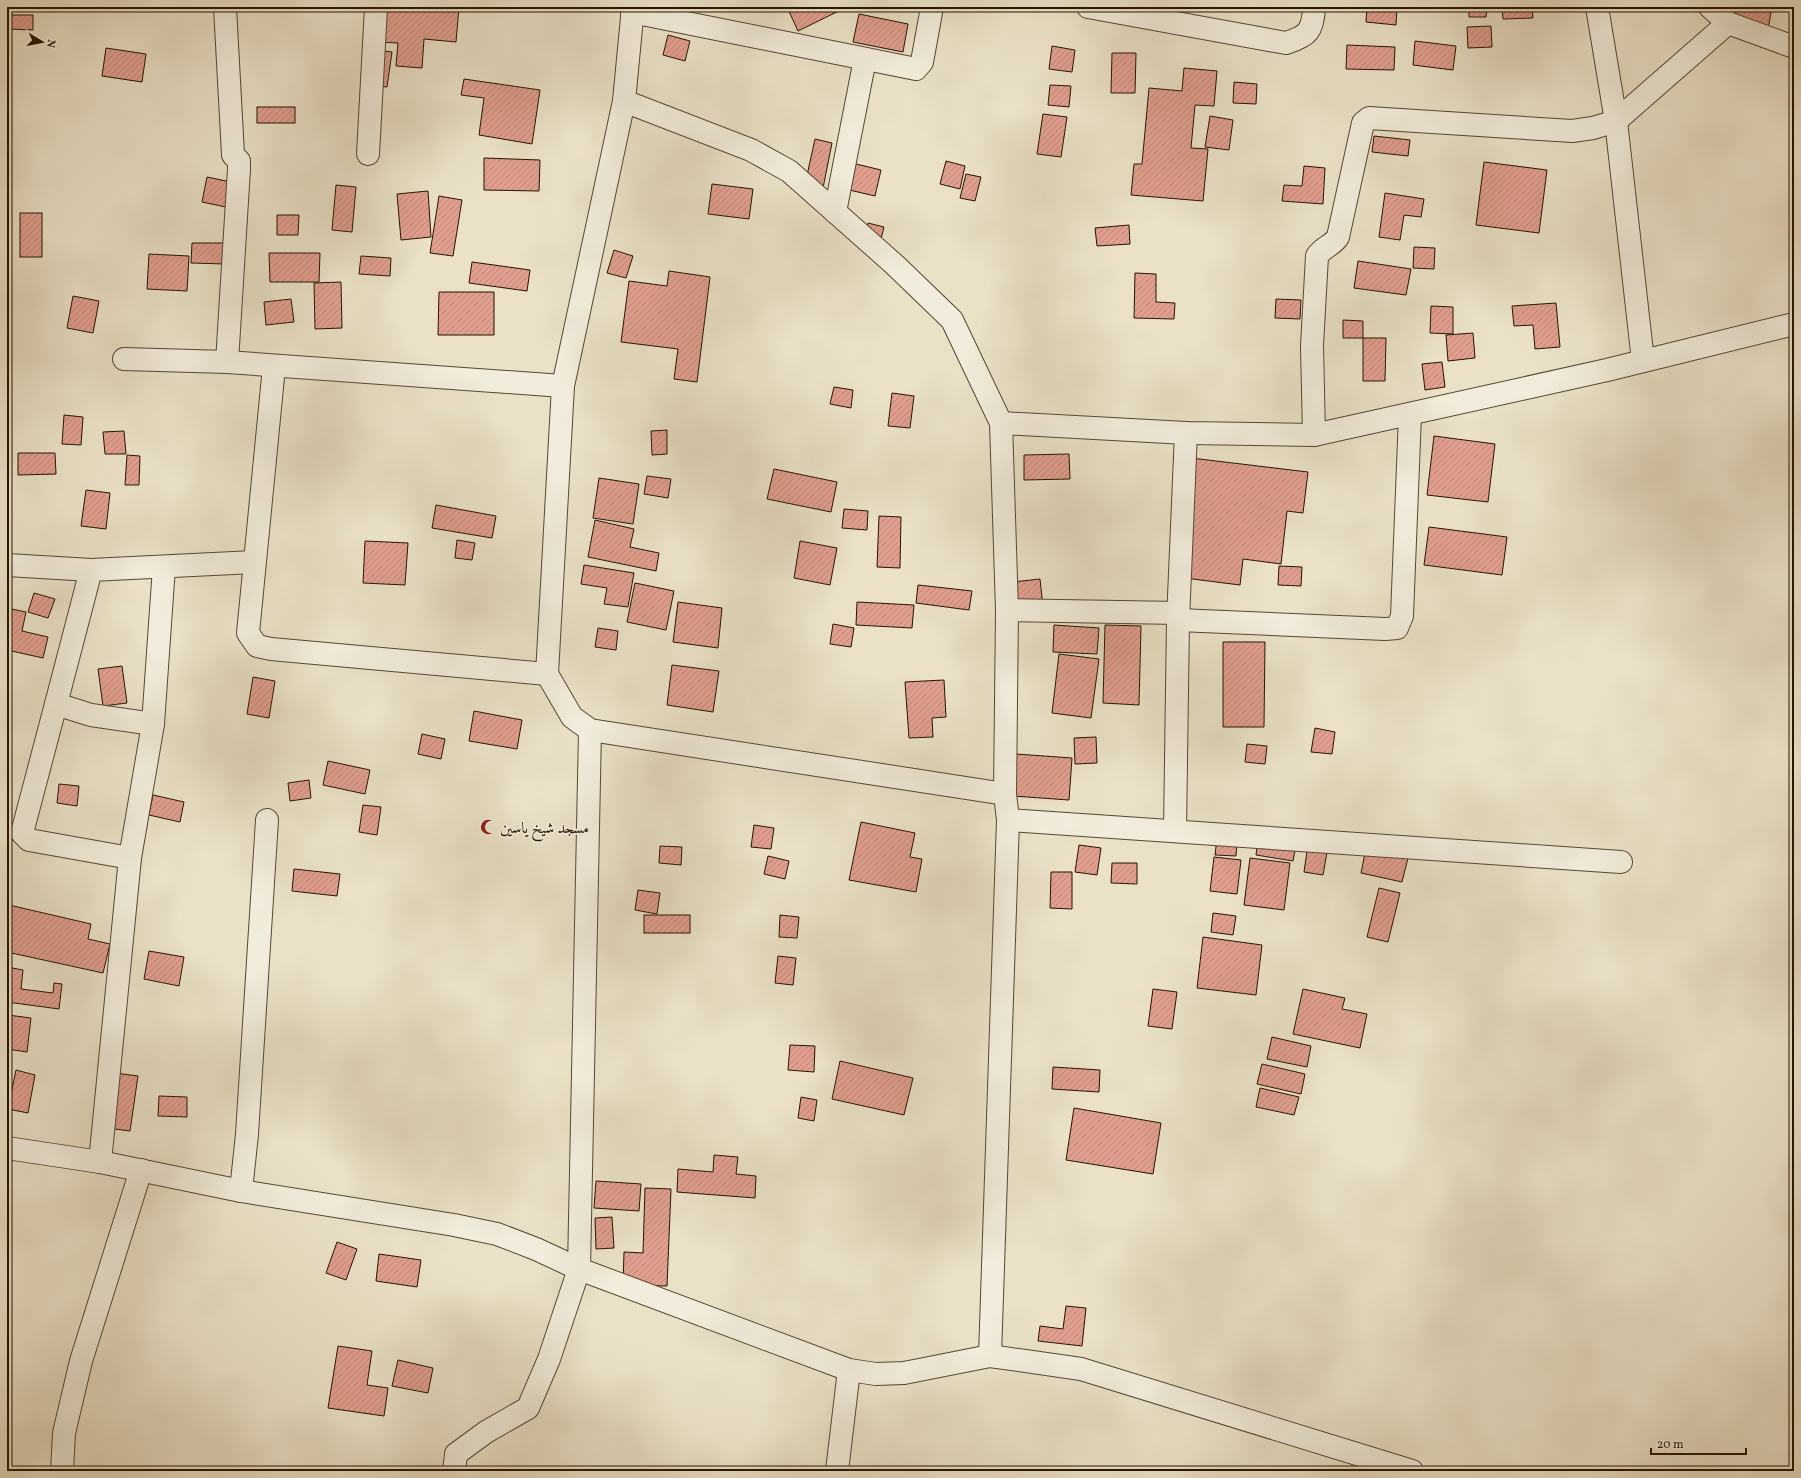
<svg xmlns="http://www.w3.org/2000/svg" width="1801" height="1478" font-family="Vollkorn,Amiri,serif">
<style>
.building{fill:url(#building-hatch);stroke:#251400}
.lines{fill:none;stroke-linecap:round;stroke-linejoin:round}
.street-casing{stroke:#564732;stroke-width:24}
.street{stroke:#f1ecdb;stroke-width:22}
.labels{text-anchor:middle;stroke-width:3.5;stroke-linejoin:round;paint-order:stroke}
.poi-label{font-size:16px;fill:#251400;stroke:#f1ecdb;text-anchor:start}
</style>
<defs>
<pattern id="building-hatch" width="6" height="6" patternUnits="userSpaceOnUse"><rect width="6" height="6" fill="#e19f8f"/><path d="M-1 1l2-2M0 6l6-6M5 7l2-2" fill="none" stroke="#c1887a"/></pattern>
</defs>
<rect width="100%" height="100%" fill="#eae1c7"/>
<filter id="stains"><feTurbulence type="fractalNoise" baseFrequency=".005" numOctaves="4"/><feColorMatrix values="0 0 0 0 .2 0 0 0 0 .09 0 0 0 0 .02 0 0 0 .5 -.17"/></filter>
<radialGradient id="worn" r=".72"><stop offset=".6" stop-color="#630" stop-opacity="0"/><stop offset="1" stop-color="#630" stop-opacity=".3"/></radialGradient>
<g class="building">
<path d="M380,7H459L456,42L424,39L422,68L396,66L398,43L378,42Z"/>
<path d="M787,7H847L798,31Z"/>
<path d="M1367,7H1397L1396,25L1366,22Z"/>
<path d="M1469,7H1487L1486,17H1469Z"/>
<path d="M1502,7H1532L1533,18L1503,19Z"/>
<path d="M1735,7H1772L1766,40L1730,32Z"/>
<path d="M859,14L908,24L903,52L853,42Z"/>
<path d="M9,15H33V30L8,29Z"/>
<path d="M1491,26L1492,47L1468,48L1467,27Z"/>
<path d="M668,35L690,41L685,61L663,55Z"/>
<path d="M1415,41L1456,46L1453,70L1413,65Z"/>
<path d="M1347,45L1395,47L1394,70L1346,69Z"/>
<path d="M1052,46L1075,50L1072,72L1049,69Z"/>
<path d="M106,48L146,54L142,82L102,76Z"/>
<path d="M377,50L392,52L387,87L373,85Z"/>
<path d="M1112,53H1136L1135,93H1111Z"/>
<path d="M1184,68L1217,71L1214,106L1195,105L1191,148L1208,149L1203,201L1131,195L1134,164H1142L1149,88L1182,91Z"/>
<path d="M464,79L540,90L532,144L479,135L484,98L461,95Z"/>
<path d="M1234,82L1257,84L1256,104L1233,103Z"/>
<path d="M1050,85L1071,86L1069,107L1048,105Z"/>
<rect x="257" y="107" width="38" height="16"/>
<path d="M1043,114L1067,117L1061,157L1037,154Z"/>
<path d="M1210,116L1233,120L1229,150L1205,147Z"/>
<path d="M1374,136L1410,140L1408,156L1372,152Z"/>
<path d="M815,139L832,143L822,193L804,189Z"/>
<path d="M484,158L540,160L539,191L484,190Z"/>
<path d="M946,161L965,166L960,189L940,184Z"/>
<path d="M1484,162L1547,170L1539,233L1476,225Z"/>
<path d="M852,163L881,170L875,196L845,189Z"/>
<path d="M1304,166L1325,168L1323,204L1282,201L1284,185L1302,186Z"/>
<path d="M966,174L981,177L975,201L960,198Z"/>
<path d="M207,177L231,182L226,207L202,202Z"/>
<path d="M712,184L753,189L749,219L708,214Z"/>
<path d="M336,185L356,187L352,232L332,230Z"/>
<path d="M428,191L431,237L401,240L397,194Z"/>
<path d="M1385,193L1424,199L1421,217L1404,215L1400,240L1379,237Z"/>
<path d="M439,196L462,200L453,256L430,253Z"/>
<rect x="20" y="213" width="22" height="44"/>
<path d="M277,215H299L298,235H277Z"/>
<path d="M868,223L884,227L879,247L863,244Z"/>
<path d="M1129,225L1130,244L1097,246L1095,228Z"/>
<path d="M192,243H226V264L191,263Z"/>
<path d="M1414,247L1435,248L1434,269L1413,268Z"/>
<path d="M614,250L633,256L626,278L607,273Z"/>
<path d="M269,253H320L319,282H270Z"/>
<path d="M149,254L189,256L187,291L147,289Z"/>
<path d="M361,256L391,258L390,276L359,274Z"/>
<path d="M1358,261L1411,269L1406,295L1354,288Z"/>
<path d="M472,262L530,270L527,291L469,283Z"/>
<path d="M669,271L710,277L697,382L674,379L678,349L621,342L629,281L667,286Z"/>
<path d="M1135,273L1156,274V302L1175,303L1174,319L1134,318Z"/>
<path d="M341,282L342,328L315,329L314,283Z"/>
<path d="M439,292H494V335H438Z"/>
<path d="M73,296L99,301L93,333L67,328Z"/>
<path d="M291,299L294,322L266,325L264,302Z"/>
<path d="M1276,299L1301,300L1300,319L1275,318Z"/>
<path d="M1556,303L1560,347L1535,349L1533,325L1514,326L1512,306Z"/>
<path d="M1431,306L1453,307V334L1430,333Z"/>
<path d="M1343,320L1363,321V338H1343Z"/>
<path d="M1473,333L1475,358L1448,361L1446,335Z"/>
<path d="M1363,338H1386L1385,381H1363Z"/>
<path d="M1442,362L1445,387L1425,390L1422,364Z"/>
<path d="M834,387L853,390L851,408L830,404Z"/>
<path d="M892,393L914,396L910,428L888,426Z"/>
<path d="M64,415L83,417L81,445L62,444Z"/>
<path d="M667,430V454L652,455L651,431Z"/>
<path d="M124,431L126,454H105L103,432Z"/>
<path d="M1434,436L1495,444L1488,502L1427,495Z"/>
<path d="M18,453H55L56,474L18,475Z"/>
<path d="M1069,454L1070,479L1024,480V455Z"/>
<path d="M127,455L140,456L139,485H125Z"/>
<path d="M1191,458L1308,472L1303,513L1287,511L1281,564L1243,559L1240,585L1177,577Z"/>
<path d="M774,469L837,482L831,512L767,499Z"/>
<path d="M647,476L671,479L668,498L644,494Z"/>
<path d="M599,478L639,484L633,524L593,518Z"/>
<path d="M86,490L110,493L106,529L81,526Z"/>
<path d="M436,505L496,516L492,538L432,528Z"/>
<path d="M844,509L868,511L867,530L842,528Z"/>
<path d="M879,516L901,517L900,568L877,567Z"/>
<path d="M595,520L634,529L630,547L659,553L656,571L588,557Z"/>
<path d="M1429,527L1507,537L1502,575L1424,565Z"/>
<path d="M457,540L475,543L472,560L455,558Z"/>
<path d="M365,541L408,543L405,585L363,583Z"/>
<path d="M800,541L837,548L830,585L794,578Z"/>
<path d="M584,565L634,573L628,607L604,604L607,588L581,584Z"/>
<path d="M1279,566L1302,567L1301,586L1278,585Z"/>
<path d="M1040,579L1043,607L1007,612L1004,583Z"/>
<path d="M635,583L674,591L666,630L627,622Z"/>
<path d="M918,585L972,591L969,610L916,603Z"/>
<path d="M34,593L55,599L48,618L28,612Z"/>
<path d="M678,602L722,608L718,648L673,642Z"/>
<path d="M857,602L914,605L912,628L856,625Z"/>
<path d="M7,608L26,612L22,631L48,637L43,658L7,650Z"/>
<path d="M833,624L854,628L851,647L830,644Z"/>
<path d="M1054,625L1099,628L1097,654L1053,652Z"/>
<path d="M1105,625L1141,626L1139,705L1103,703Z"/>
<path d="M598,628L618,631L616,650L595,647Z"/>
<path d="M1223,642H1265L1264,727H1223Z"/>
<path d="M1059,654L1099,659L1091,718L1052,713Z"/>
<path d="M672,665L719,671L713,712L667,705Z"/>
<path d="M122,666L127,703L103,706L98,669Z"/>
<path d="M253,677L275,681L269,718L247,714Z"/>
<path d="M944,680L946,717L932,718L933,737L909,738L905,682Z"/>
<path d="M474,711L522,720L517,749L469,741Z"/>
<path d="M1315,728L1335,732L1332,754L1311,752Z"/>
<path d="M422,734L445,739L441,759L418,754Z"/>
<path d="M1096,737L1097,763L1075,764L1074,738Z"/>
<path d="M1247,744L1267,746L1265,764L1245,762Z"/>
<path d="M1016,754L1072,758L1069,800L1013,796Z"/>
<path d="M328,761L370,770L365,794L323,785Z"/>
<path d="M309,780L311,798L290,801L288,783Z"/>
<path d="M59,784L79,786L77,806L57,803Z"/>
<path d="M153,795L184,802L180,822L149,815Z"/>
<path d="M363,805L381,807L377,835L359,832Z"/>
<path d="M861,822L915,833L910,857L922,859L916,892L849,880Z"/>
<path d="M754,825L774,828L771,849L751,847Z"/>
<path d="M1217,838L1237,839L1236,856L1215,855Z"/>
<path d="M1258,839L1296,845L1293,861L1256,855Z"/>
<path d="M1308,844L1328,847L1323,875L1304,872Z"/>
<path d="M1079,845L1101,848L1097,875L1075,872Z"/>
<path d="M660,846L682,847L681,865L659,863Z"/>
<path d="M1366,848L1408,858L1402,882L1361,873Z"/>
<path d="M768,856L789,861L785,879L764,874Z"/>
<path d="M1214,857L1241,860L1237,894L1210,891Z"/>
<path d="M1250,858L1290,863L1284,910L1244,905Z"/>
<path d="M1112,863H1137V884L1111,883Z"/>
<path d="M294,869L340,874L337,896L292,891Z"/>
<path d="M1051,872H1072V909L1050,908Z"/>
<path d="M1379,888L1400,893L1388,942L1367,937Z"/>
<path d="M638,890L660,893L657,914L635,910Z"/>
<path d="M9,905L91,924L88,939L110,944L103,973L7,952V915Z"/>
<path d="M1213,913L1236,916L1233,935L1211,932Z"/>
<rect x="644" y="915" width="46" height="18"/>
<path d="M780,915L799,917L797,938L779,937Z"/>
<path d="M1203,937L1262,945L1256,995L1197,988Z"/>
<path d="M149,951L184,957L179,986L144,979Z"/>
<path d="M778,956L796,958L793,985L775,983Z"/>
<path d="M7,967L23,970L21,989L53,993L54,983L62,984L59,1009L7,1002Z"/>
<path d="M1153,989L1177,992L1172,1029L1148,1026Z"/>
<path d="M1303,989L1345,998L1342,1009L1367,1014L1360,1048L1293,1034Z"/>
<path d="M8,1015L31,1018L27,1052L7,1049Z"/>
<path d="M1272,1037L1311,1046L1307,1067L1267,1059Z"/>
<path d="M790,1045L815,1046L814,1072L788,1070Z"/>
<path d="M840,1061L913,1078L904,1115L832,1099Z"/>
<path d="M1262,1064L1305,1074L1301,1094L1257,1084Z"/>
<path d="M1053,1067L1100,1070L1099,1092L1052,1089Z"/>
<path d="M16,1070L35,1075L28,1113L8,1109Z"/>
<path d="M115,1073L138,1076L130,1131L107,1128Z"/>
<path d="M1260,1088L1299,1097L1294,1115L1256,1107Z"/>
<path d="M159,1096L187,1097V1117L158,1116Z"/>
<path d="M801,1097L817,1100L814,1121L798,1118Z"/>
<path d="M1074,1108L1161,1123L1153,1174L1066,1160Z"/>
<path d="M714,1155L738,1157L736,1174L756,1176L755,1198L677,1192L678,1169L713,1172Z"/>
<path d="M596,1181L641,1184L639,1211L594,1208Z"/>
<path d="M645,1188L671,1189L667,1286L623,1285L624,1252L643,1253Z"/>
<path d="M612,1217L614,1248L596,1249L595,1218Z"/>
<path d="M337,1242L357,1249L346,1280L326,1273Z"/>
<path d="M379,1254L421,1260L417,1287L376,1281Z"/>
<path d="M1066,1306L1086,1308L1082,1346L1038,1341L1040,1326L1063,1329Z"/>
<path d="M338,1346L372,1351L367,1385L388,1388L384,1416L328,1408Z"/>
<path d="M398,1360L433,1368L428,1393L392,1386Z"/>
</g>
<g class="lines">
<g class="street-casing">
<g id="street">
<path d="M225,7L233,155L239,161V169L227,362"/>
<path d="M1088,7L1286,43C1308,36 1313,31 1314,7"/>
<path d="M1597,7L1616,121L1643,361"/>
<path d="M1710,7L1728,23"/>
<path d="M632,12L916,69L922,62L932,7"/>
<path d="M624,101L751,150L789,171L895,265L952,320L1001,423L1007,610L1005,794L1008,820L990,1356"/>
<path d="M368,154L376,7"/>
<path d="M835,212L865,59"/>
<path d="M124,359L227,362L563,386"/>
<path d="M274,367L248,633L257,646L271,649L547,674"/>
<path d="M1001,423L1186,433L1314,435L1607,370L1794,324"/>
<path d="M1314,435L1312,346L1317,256C1323,247 1332,246 1338,237L1363,123L1369,118L1572,131L1593,128L1616,121L1728,23L1794,47"/>
<path d="M7,565L91,570L254,562"/>
<path d="M91,570L56,704L91,715L153,724"/>
<path d="M1007,610L1179,613"/>
<path d="M1178,620L1385,629L1397,628L1402,616L1410,415"/>
<path d="M56,704L22,833L29,840L130,858"/>
<path d="M590,730L1005,794"/>
<path d="M1008,820L1621,862"/>
<path d="M1175,831L1178,620L1186,433"/>
<path d="M7,1148L100,1162L241,1191L454,1225L497,1234L536,1249L579,1269L849,1370L876,1374L904,1373L990,1356L1081,1369L1412,1471"/>
<path d="M100,1162L130,858L153,724L164,567"/>
<path d="M241,1191L247,1134L267,820"/>
<path d="M62,1471L64,1433L81,1361L141,1170"/>
<path d="M454,1471L456,1454L486,1432L528,1408L549,1359L579,1269L590,730L572,717L547,674L563,386L624,101L633,7"/>
<path d="M837,1471L849,1370"/>
</g>
</g>
<use href="#street" class="street"/>
</g>
<defs>
<g id="mosque-bare" transform="scale(1.2)"><path d="M3.5-4.9A6 6 0 1 0 3.5 4.9A5 5 0 1 1 3.5-4.9Z" fill="#8f2418" stroke="#f1ecdb" stroke-width="2.5" paint-order="stroke"/></g>
</defs>
<g fill-rule="evenodd">
<use href="#mosque-bare" x="488" y="827"/>
</g>
<g class="labels">
<g class="poi-label">
<text x="500" y="833">مسجد شيخ ياسين</text>
</g>
</g>
<rect width="1801" height="1478" fill="none" stroke="#eae1c7" stroke-width="24"/>
<rect x="8" y="8" width="1785" height="1462" fill="none" stroke="#251400" stroke-width="2"/>
<rect x="12" y="12" width="1777" height="1454" fill="none" stroke="#251400"/>
<g transform="translate(42 42) rotate(100)" stroke="#f1ecdb" stroke-width="3" paint-order="stroke">
<path d="M0-3L7 15L0 10L-7 15Z" fill="#251400"/>
<text y="-6" font-size="11" font-weight="bold" text-anchor="middle" fill="#251400">N</text>
</g>
<path d="M1651 1448v6h95v-6" fill="none" stroke="#251400" stroke-width="2"/>
<text x="1657" y="1448" font-size="12" fill="#251400" stroke="#f1ecdb" stroke-width="3" paint-order="stroke">20 m</text>
<rect width="100%" height="100%" filter="url(#stains)"/>
<rect width="100%" height="100%" fill="url(#worn)"/>
</svg>
